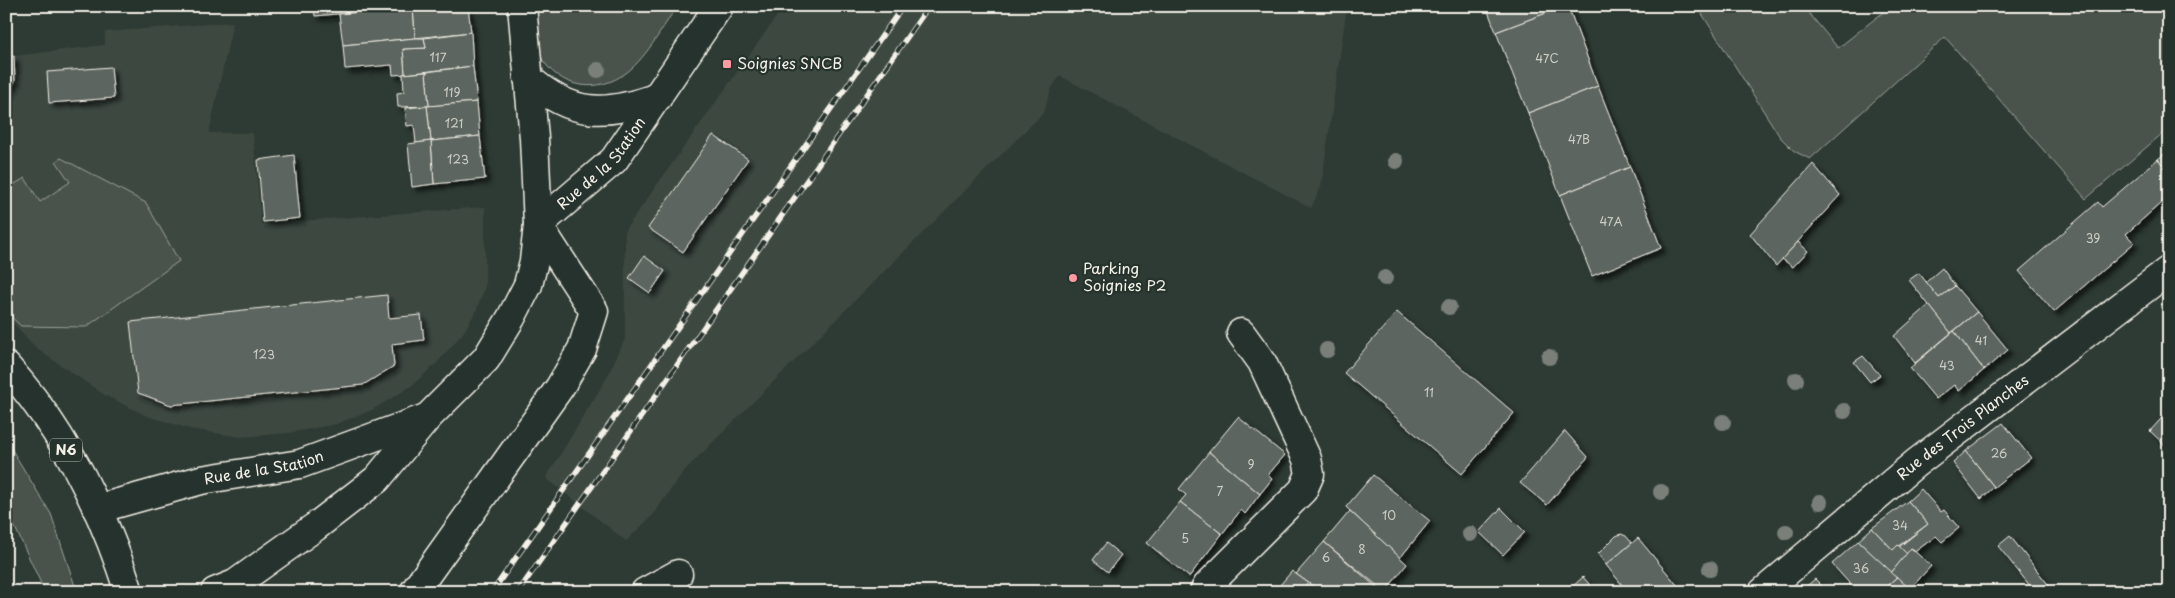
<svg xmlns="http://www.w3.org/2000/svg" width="2175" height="598" font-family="'Playpen Sans',sans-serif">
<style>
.built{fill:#3c4841}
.green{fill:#48524c;stroke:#9ea29a}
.building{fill:#5c655e;stroke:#f4f1e8;filter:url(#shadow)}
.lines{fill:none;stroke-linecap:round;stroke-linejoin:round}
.minor-casing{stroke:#f4f1e8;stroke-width:31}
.major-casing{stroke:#f4f1e8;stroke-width:31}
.minor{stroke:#26332d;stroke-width:28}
.major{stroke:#26332d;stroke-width:28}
.rail-casing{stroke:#f4f1e8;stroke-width:5.5}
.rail{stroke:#26332d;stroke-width:4;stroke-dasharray:11;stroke-linecap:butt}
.tree{fill:#7a8079}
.poi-dot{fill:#ff9aa2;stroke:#26332d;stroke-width:2}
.labels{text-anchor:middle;stroke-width:4.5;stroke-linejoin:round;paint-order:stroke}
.number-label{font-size:12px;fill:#cecec6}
.shield{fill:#26332d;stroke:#b6b8b0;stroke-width:1}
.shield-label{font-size:14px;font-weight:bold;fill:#f4f1e8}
.poi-label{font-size:15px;fill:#f4f1e8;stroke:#26332d;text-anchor:start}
.street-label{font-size:15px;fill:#f4f1e8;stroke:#26332d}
</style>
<defs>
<filter id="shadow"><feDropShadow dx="4.5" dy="4.5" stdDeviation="2.5" flood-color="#0009"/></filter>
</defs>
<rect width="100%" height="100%" fill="#2e3b34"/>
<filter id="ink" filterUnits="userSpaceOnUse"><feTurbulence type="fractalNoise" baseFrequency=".02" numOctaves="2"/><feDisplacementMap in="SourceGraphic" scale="10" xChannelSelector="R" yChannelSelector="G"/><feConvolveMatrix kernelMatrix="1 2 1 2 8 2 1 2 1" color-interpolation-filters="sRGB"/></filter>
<g filter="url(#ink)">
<g class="built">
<path d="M784,6H1347L1321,187L1311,208L1060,76L1051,89L1044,112L683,472L653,515L626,541L546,478L606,379L625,339V230Z"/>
<path d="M233,22L209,133H253L261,224L485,207V287L476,311L463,333L437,363L410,387L372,410L336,424L288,433L241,437L190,429L147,416L103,394L37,349L6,315V57L105,45V32Z"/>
</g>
<g class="green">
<path d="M536,6H677C663,27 644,62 623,75C591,96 553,85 537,50C533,41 534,19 534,9Z"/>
<path d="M1697,6H1803L1838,48L1891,6H2169V139L2163,133L2086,199L1945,37L1810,159L1794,151L1780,137Z"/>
<path d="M61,158L146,203L179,261L86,327L21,326L6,312V216L13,185L25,178L40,202L70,182L56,161Z"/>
<path d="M6,440L51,514L77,592H45L12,521L6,514Z"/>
</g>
<g class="building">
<path d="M314,6H413V7L315,16Z"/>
<path d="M468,6L471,32L415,38L413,7Z"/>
<path d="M1486,6H1565L1496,32Z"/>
<path d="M1565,6H1568L1598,86L1528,113L1496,32Z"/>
<path d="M413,7L415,38L343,45L339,14Z"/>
<path d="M471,32L473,66L405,74L403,49L426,48L424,38Z"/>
<path d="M415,38H424L426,48L403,49L405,74L393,75L392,65L345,69L343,45Z"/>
<path d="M14,56L15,81L6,97V57Z"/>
<path d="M473,66L477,102L429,106L426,72Z"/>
<path d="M111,67L114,98L49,103L47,72Z"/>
<path d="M426,72L429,106L398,107L397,93L404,92L403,74Z"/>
<path d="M1598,86L1630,167L1560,195L1528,113Z"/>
<path d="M477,102L480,136L431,141L427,106Z"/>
<path d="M427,106L431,141L416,143L414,125L407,126L405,108Z"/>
<path d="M713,135L748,159L683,252L648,228Z"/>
<path d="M480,136L485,179L434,184L431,141Z"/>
<path d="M431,141L434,184L412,187L408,144Z"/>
<path d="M2169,150V173L2158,159Z"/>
<path d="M294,155L300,218L263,222L258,160Z"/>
<path d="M2158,159L2169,173V196L2126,234L2134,243L2054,312L2019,271L2098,202L2102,207Z"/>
<path d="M1813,164L1840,195L1776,266L1750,234Z"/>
<path d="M1630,167L1661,248L1592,276L1560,195Z"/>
<path d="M1798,242L1808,251L1793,267L1782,259Z"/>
<path d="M644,256L665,271L650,293L629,278Z"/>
<path d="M1942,268L1955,286L1939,298L1926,282Z"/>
<path d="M1919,273L1939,298L1955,286L1977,312L1951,333L1909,280Z"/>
<path d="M387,295L389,318L421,315L424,340L392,344L394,366L363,385L171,405L138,393L130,322Z"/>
<path d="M1929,305L1951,333L1915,363L1894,336Z"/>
<path d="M1397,312L1514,413L1462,474L1344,373Z"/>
<path d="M1977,312L2008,350L1984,370L1954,331Z"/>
<path d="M1954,331L1984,370L1959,391L1954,385L1936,399L1910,368Z"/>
<path d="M1863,356L1880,375L1870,382L1854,362Z"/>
<path d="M2169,410V449L2150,431Z"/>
<path d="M1238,417L1285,455L1268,475L1272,479L1260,494L1209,452Z"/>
<path d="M2003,423L2031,458L1994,487L1966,451Z"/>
<path d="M1565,431L1588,457L1547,505L1520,483Z"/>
<path d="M1966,451L1994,487L1981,499L1953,463Z"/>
<path d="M1209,452L1260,494L1245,514L1241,510L1222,534L1180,502L1186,495L1179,489Z"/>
<path d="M1373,475L1430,521L1400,558L1346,507Z"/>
<path d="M1921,489L1941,512L1944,510L1959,528L1942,542L1936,536L1916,551L1911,548L1907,554L1899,547L1928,524L1908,501Z"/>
<path d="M1908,501L1928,524L1893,550L1872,528Z"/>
<path d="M1180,502L1222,534L1189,577L1147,543Z"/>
<path d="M1501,508L1525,532L1503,555L1479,532Z"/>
<path d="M1350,511L1407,564L1385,592L1324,542Z"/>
<path d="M1872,528L1893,550L1898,545L1907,554L1891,573L1858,541Z"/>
<path d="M1621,534L1626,536L1632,543L1606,565L1598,554L1616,536Z"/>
<path d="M2010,536L2054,592H2035L1998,546Z"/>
<path d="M1638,538L1683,592H1628L1623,586L1606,565Z"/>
<path d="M1858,541L1897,577L1880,592H1857L1832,564Z"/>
<path d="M1324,542L1382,592H1321L1296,574Z"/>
<path d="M1106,543L1121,555L1108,572L1093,560Z"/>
<path d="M1911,548L1931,566L1910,589L1891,573Z"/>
<path d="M1292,571L1296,574L1321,592H1274Z"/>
<path d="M1583,577L1596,592H1574L1571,588Z"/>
<path d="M1897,577L1910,589L1913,592H1885L1882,590Z"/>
<path d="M1815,579L1828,592H1800Z"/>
</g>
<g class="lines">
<g class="minor-casing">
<g id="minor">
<path d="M528,78C572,117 605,116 658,97"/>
<path id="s1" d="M538,225L614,160L719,6"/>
<path id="s2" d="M97,509L201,480L300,464L426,418"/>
<path d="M215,592L235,584L315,527L377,479L428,417L486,359L511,318L528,285L534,261L538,225L534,138L522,6"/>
<path d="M414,592L560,387L582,349L594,311L538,225"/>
<path d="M645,592L678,574"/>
<path d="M1204,592L1207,586L1303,490L1310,474L1307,459L1262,362L1241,333"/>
<path id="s3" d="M1763,592L1916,463L2169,270"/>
</g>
</g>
<g class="major-casing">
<path id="major" d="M6,366C64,430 103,511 129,592"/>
</g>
<use href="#minor" class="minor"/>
<use href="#major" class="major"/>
<g class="rail-casing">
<g id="rail">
<path d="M492,592L903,6"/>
<path d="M518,592L929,6"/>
</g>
</g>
<use href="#rail" class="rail"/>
</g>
<g class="tree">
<circle cx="598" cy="70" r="8"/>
<circle cx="1396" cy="161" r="8"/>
<circle cx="1385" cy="278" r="8"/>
<circle cx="1449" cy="307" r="8"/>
<circle cx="1327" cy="350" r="8"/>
<circle cx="1549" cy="357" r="8"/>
<circle cx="1796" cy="380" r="8"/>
<circle cx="1844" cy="411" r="8"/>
<circle cx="1723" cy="422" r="8"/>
<circle cx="1661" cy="492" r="8"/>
<circle cx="1820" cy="502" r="8"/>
<circle cx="1786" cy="532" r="8"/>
<circle cx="1470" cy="534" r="8"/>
<circle cx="1710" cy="569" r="8"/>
</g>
</g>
<g class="poi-dot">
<rect x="722" y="59" width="10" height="10" rx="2.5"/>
<circle cx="1073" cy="278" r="5"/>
</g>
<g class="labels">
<g class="number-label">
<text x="438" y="62">117</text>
<text x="1547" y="63">47C</text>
<text x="452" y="97">119</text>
<text x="454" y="128">121</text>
<text x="1579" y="144">47B</text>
<text x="458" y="164">123</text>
<text x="1611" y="226">47A</text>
<text x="2093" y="243">39</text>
<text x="1981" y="345">41</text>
<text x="264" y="359">123</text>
<text x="1947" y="370">43</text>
<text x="1429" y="397">11</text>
<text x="1999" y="458">26</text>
<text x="1251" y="469">9</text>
<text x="1220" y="496">7</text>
<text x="1389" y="520">10</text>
<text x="1900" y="530">34</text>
<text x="1185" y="543">5</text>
<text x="1362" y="554">8</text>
<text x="1326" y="562">6</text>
<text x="1861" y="573">36</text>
</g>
<rect class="shield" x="50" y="438.5" width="32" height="23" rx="4"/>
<g class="shield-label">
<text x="66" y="455">N6</text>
</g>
<g class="poi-label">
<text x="737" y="69">Soignies SNCB</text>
<text x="1083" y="274">Parking<tspan x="1083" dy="17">Soignies P2</tspan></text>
</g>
<g class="street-label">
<text dy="5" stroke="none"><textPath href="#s1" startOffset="89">Rue de la Station</textPath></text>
<text dy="5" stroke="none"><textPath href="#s3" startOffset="259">Rue des Trois Planches</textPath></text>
<text dy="5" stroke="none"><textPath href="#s2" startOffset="172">Rue de la Station</textPath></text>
</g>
</g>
<rect width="2175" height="598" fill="none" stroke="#26332d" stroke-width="25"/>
<rect x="12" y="12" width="2150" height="573" fill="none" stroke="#f4f1e8" stroke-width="2" filter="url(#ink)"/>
</svg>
